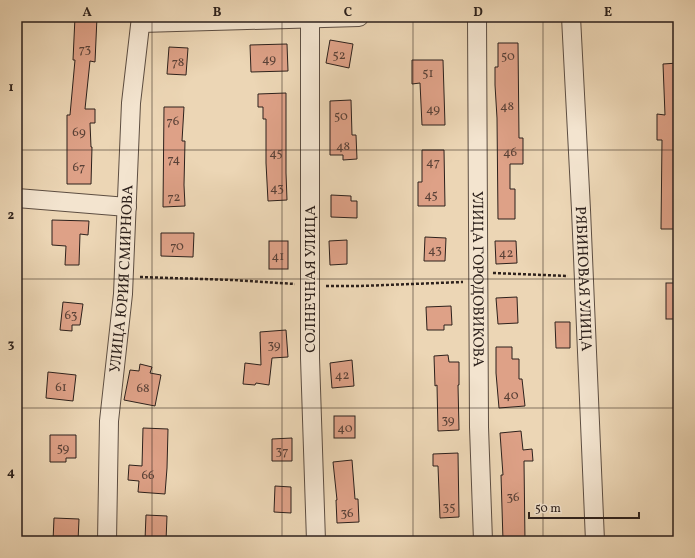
<svg xmlns="http://www.w3.org/2000/svg" width="695" height="558" font-family="Vollkorn,serif">
<style>
.building{fill:#dea187;stroke:#2d211c}
.lines{fill:none;stroke-linecap:round;stroke-linejoin:round}
.minor-casing{stroke:#5d4e42;stroke-width:20}
.path{stroke:#2d211c;stroke-width:2.5;stroke-dasharray:3 2;stroke-linecap:butt}
.minor{stroke:#f3e4cf;stroke-width:18}
.grid{fill:none;stroke:#2d211c;stroke-width:1;stroke-opacity:0.55}
.labels{text-anchor:middle;stroke-width:3;stroke-linejoin:round;paint-order:stroke}
.number-label{font-size:13px;fill:#594137}
.street-label{font-size:15px;fill:#2d211c;stroke:#f3e4cf}
.neatline{fill:none;stroke:#2d211c;stroke-width:1.5}
.grid-label{font-size:13px;text-anchor:middle;font-weight:bold;fill:#2d211c}
</style>
<rect width="100%" height="100%" fill="#ecd6b5"/>
<filter id="stains"><feTurbulence type="fractalNoise" baseFrequency=".005" numOctaves="4"/><feColorMatrix values="0 0 0 0 .2 0 0 0 0 .09 0 0 0 0 .02 0 0 0 .5 -.17"/></filter>
<radialGradient id="worn" r=".72"><stop offset=".6" stop-color="#630" stop-opacity="0"/><stop offset="1" stop-color="#630" stop-opacity=".3"/></radialGradient>
<g class="building">
<path d="M75,17H97L95,62L90,61L85,109H95V123H90L91,147H92L91,184H67V115H70L75,60H73Z"/>
<path d="M330,40L353,44L349,68L326,63Z"/>
<path d="M498,43H518L519,138H523V164H510V189H515V219H498L497,118L495,85V67H498Z"/>
<path d="M287,44L288,71L251,72L250,45Z"/>
<path d="M169,47L188,48L186,75L167,74Z"/>
<path d="M412,60H443L445,125H422L420,83L412,84Z"/>
<path d="M678,63V229H661L662,140H657V114L665,115L663,64Z"/>
<path d="M286,93V173L287,200L268,201L266,163V119H263V107H258V94Z"/>
<path d="M351,100L352,135H356L357,159L343,160V155H330V101Z"/>
<path d="M164,107H184L182,141H185L184,185L185,206L163,207Z"/>
<path d="M422,150H444L445,206H418V182H422Z"/>
<path d="M331,195L351,196V201H357V218L331,217Z"/>
<path d="M52,220L89,221L88,235L80,234L79,265H65L66,246L52,245Z"/>
<path d="M161,233H194L193,257L161,256Z"/>
<path d="M425,237L446,238L445,261H424Z"/>
<path d="M347,240V264L330,265L329,241Z"/>
<rect x="269" y="241" width="19" height="28"/>
<path d="M495,241H516L517,263L496,264Z"/>
<rect x="666" y="283" width="12" height="36"/>
<path d="M517,297L518,323L498,324L496,298Z"/>
<path d="M63,302L83,304L80,325H72V331L60,330Z"/>
<path d="M451,306L452,325H444V330H427L426,307Z"/>
<path d="M555,322H570V348H556Z"/>
<path d="M286,330L288,357L272,358L269,385L256,383L255,385L243,384L245,363L261,365L260,332Z"/>
<path d="M496,347H512V359H519V379H522L525,406L499,408L496,373Z"/>
<path d="M448,355L449,362H459V385H458L459,430L438,431L437,385L435,386L434,356Z"/>
<path d="M352,360L354,386L332,388L330,363Z"/>
<path d="M140,364L152,367L150,373L161,375L155,406L124,400L130,370L139,371Z"/>
<path d="M48,372L76,375L73,401L46,398Z"/>
<rect x="334" y="416" width="21" height="22"/>
<path d="M143,428L168,429L167,468L165,494L138,492L139,481L128,480L129,465L142,466Z"/>
<path d="M521,431L523,450L532,449L533,461H524L525,541H503L501,475H503L500,433Z"/>
<path d="M50,435H76V458H66V462H50Z"/>
<path d="M292,438V461H272V439Z"/>
<path d="M458,453L459,517L440,518L438,466H433V454Z"/>
<path d="M352,460L355,499H358L359,522L337,523L336,500H337L333,462Z"/>
<path d="M275,486L291,487V513L274,512Z"/>
<path d="M146,515L167,516L166,541L145,540Z"/>
<path d="M54,518L79,519L78,541H53Z"/>
</g>
<g class="lines">
<g class="minor-casing">
<g id="minor">
<path d="M310,17V358L316,541"/>
<path id="s1" d="M477,17L479,427L483,541"/>
<path id="s2" d="M571,17L581,210L595,541"/>
<path d="M141,23L359,17"/>
<path d="M17,198L127,207"/>
<path id="s3" d="M107,541L109,421L123,294L131,103L141,17"/>
</g>
</g>
<g class="path">
<path d="M493,273L568,276"/>
<path d="M140,277L233,280L295,284"/>
<path d="M326,286H360L463,282"/>
</g>
<use href="#minor" class="minor"/>
</g>
<path class="grid" d="M152,17V541M282,17V541M413,17V541M543,17V541M17,150H678M17,279H678M17,408H678"/>
<g class="labels">
<g class="number-label">
<text x="85" y="53">73</text>
<text x="339" y="59">52</text>
<text x="508" y="60">50</text>
<text x="269" y="63">49</text>
<text x="178" y="66">78</text>
<text x="428" y="77">51</text>
<text x="507" y="110">48</text>
<text x="433" y="113">49</text>
<text x="341" y="120">50</text>
<text x="173" y="125">76</text>
<text x="79" y="136">69</text>
<text x="343" y="150">48</text>
<text x="510" y="156">46</text>
<text x="276" y="157">45</text>
<text x="174" y="163">74</text>
<text x="433" y="166">47</text>
<text x="79" y="171">67</text>
<text x="277" y="192">43</text>
<text x="431" y="199">45</text>
<text x="174" y="201">72</text>
<text x="177" y="250">70</text>
<text x="435" y="254">43</text>
<text x="506" y="257">42</text>
<text x="278" y="260">41</text>
<text x="71" y="319">63</text>
<text x="274" y="349">39</text>
<text x="342" y="379">42</text>
<text x="61" y="391">61</text>
<text x="143" y="392">68</text>
<text x="511" y="399">40</text>
<text x="448" y="424">39</text>
<text x="345" y="432">40</text>
<text x="63" y="452">59</text>
<text x="282" y="455">37</text>
<text x="148" y="479">66</text>
<text x="513" y="501">36</text>
<text x="449" y="511">35</text>
<text x="347" y="517">36</text>
</g>
<g class="street-label">
<text dy="5" stroke="none"><textPath href="#s3" startOffset="263">УЛИЦА ЮРИЯ СМИРНОВА</textPath></text>
<text transform="translate(310 279) rotate(-90)" y="5">СОЛНЕЧНАЯ УЛИЦА</text>
<text dy="5" stroke="none"><textPath href="#s1" startOffset="262">УЛИЦА ГОРОДОВИКОВА</textPath></text>
<text dy="5" stroke="none"><textPath href="#s2" startOffset="262">РЯБИНОВАЯ УЛИЦА</textPath></text>
</g>
</g>
<rect width="695" height="558" fill="none" stroke="#ecd6b5" stroke-width="44"/>
<path d="M529 512v6h110v-6" fill="none" stroke="#2d211c" stroke-width="2"/>
<text x="535" y="512" font-size="12" fill="#2d211c" stroke="#f3e4cf" stroke-width="3" paint-order="stroke">50 m</text>
<rect x="22" y="22" width="651" height="514" class="neatline"/>
<g class="grid-label">
<text x="87" y="16">A</text>
<text x="217" y="16">B</text>
<text x="348" y="16">C</text>
<text x="478" y="16">D</text>
<text x="608" y="16">E</text>
<text x="11" y="91">1</text>
<text x="11" y="219">2</text>
<text x="11" y="348">3</text>
<text x="11" y="476">4</text>
</g>
<rect width="100%" height="100%" filter="url(#stains)"/>
<rect width="100%" height="100%" fill="url(#worn)"/>
</svg>
